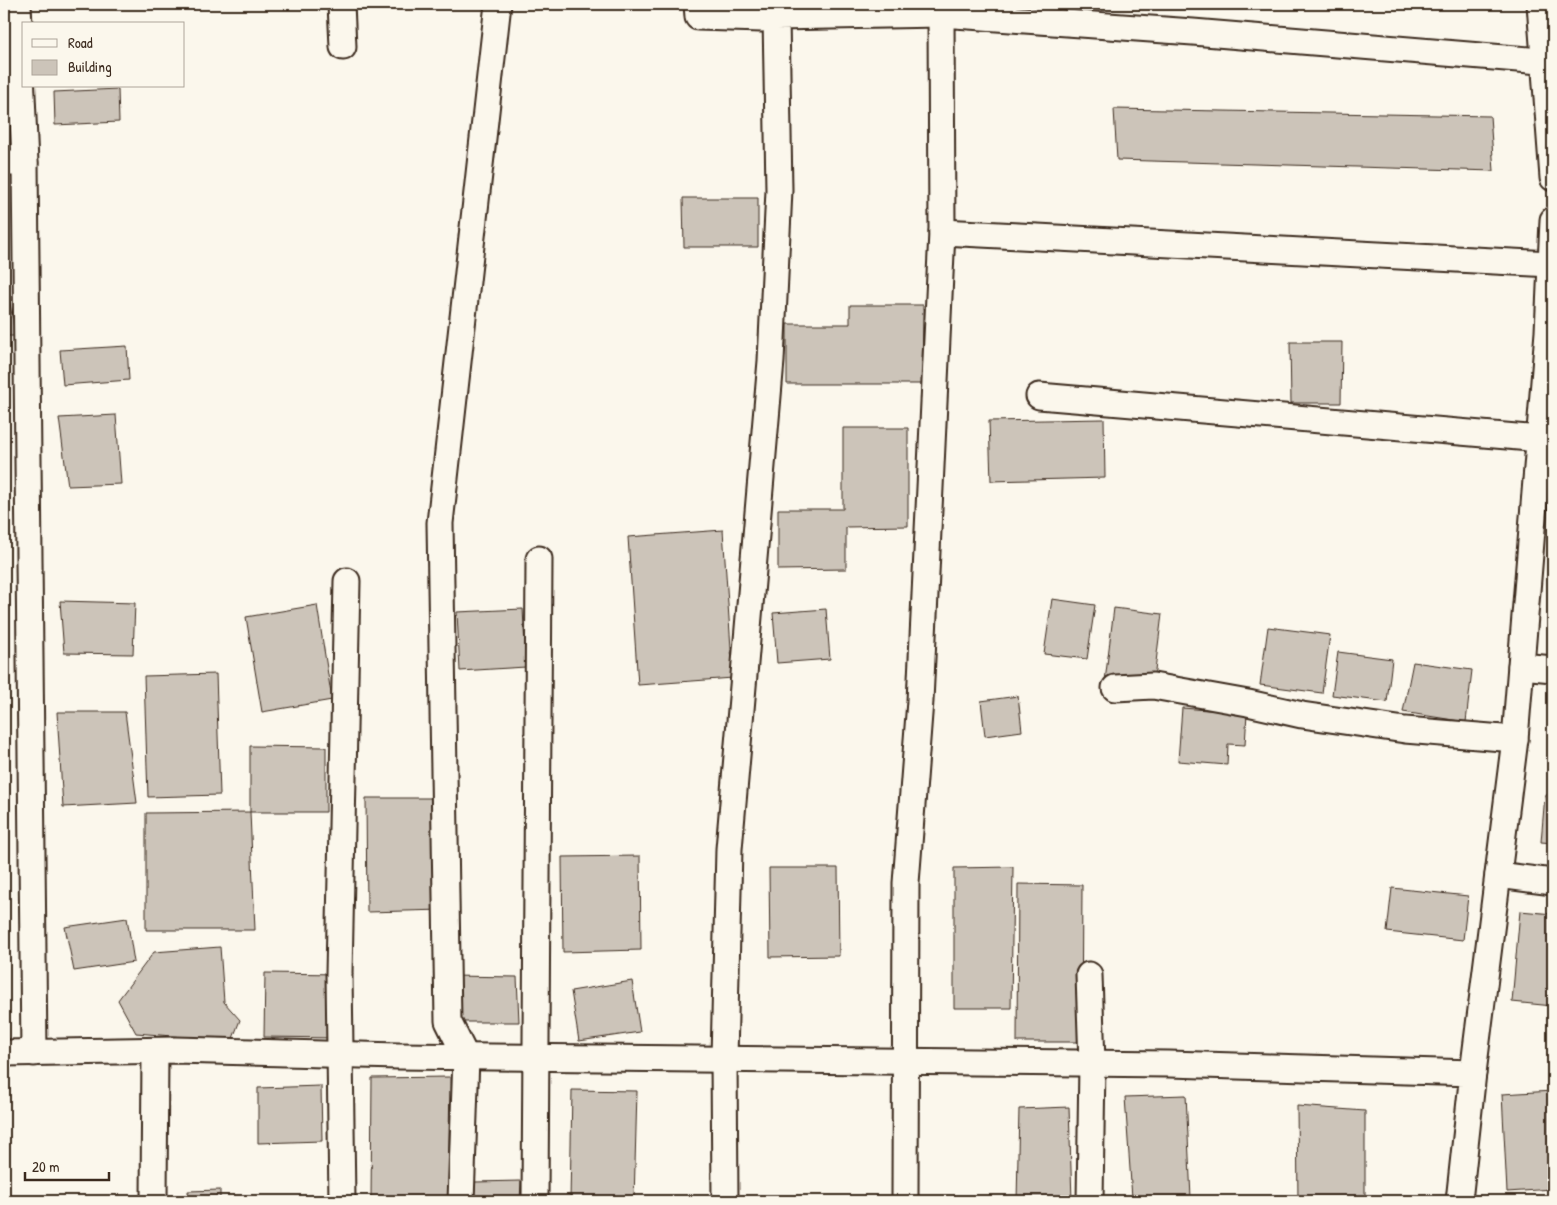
<svg xmlns="http://www.w3.org/2000/svg" width="1557" height="1205" font-family="'Patrick Hand',sans-serif">
<style>
.building{fill:#ccc4b9;stroke:#3b2a1e}
.lines{fill:none;stroke-linecap:round;stroke-linejoin:round}
.minor-casing{stroke:#3b2a1e;stroke-width:29}
.minor{stroke:#fbf7ec;stroke-width:25}
</style>
<rect width="100%" height="100%" fill="#fbf7ec"/>
<filter id="ink" filterUnits="userSpaceOnUse"><feTurbulence type="fractalNoise" baseFrequency=".02" numOctaves="2"/><feDisplacementMap in="SourceGraphic" scale="10" xChannelSelector="R" yChannelSelector="G"/><feConvolveMatrix kernelMatrix="1 2 1 2 8 2 1 2 1" color-interpolation-filters="sRGB"/></filter>
<g filter="url(#ink)">
<g class="building">
<path d="M118,89L119,122L55,125L54,92Z"/>
<path d="M1114,109L1490,116L1494,171L1117,160Z"/>
<path d="M683,198H758V247H684Z"/>
<path d="M4,289H8L15,336H4Z"/>
<path d="M850,305H923L922,384H787V324H850Z"/>
<path d="M1290,342H1342L1341,403H1291Z"/>
<path d="M127,346L129,380L63,385L60,350Z"/>
<path d="M116,415L121,484L68,486L59,418Z"/>
<path d="M1104,419L1105,478L991,481L989,421Z"/>
<path d="M843,428H908V526L846,527V569L778,570V509H843Z"/>
<path d="M723,530L733,678L638,685L628,537Z"/>
<path d="M1052,599L1095,605L1087,659L1044,654Z"/>
<path d="M60,601L135,603L133,654L64,653Z"/>
<path d="M317,605L332,700L262,712L246,617Z"/>
<path d="M1114,608L1162,614L1153,686L1105,681Z"/>
<path d="M523,609L526,667L460,671L457,612Z"/>
<path d="M826,609L830,659L777,663L773,613Z"/>
<path d="M1268,627L1330,635L1322,693L1260,685Z"/>
<path d="M1338,652L1392,659L1387,702L1332,695Z"/>
<path d="M1413,662L1472,670L1466,722L1403,712Z"/>
<path d="M216,674L220,795L148,797L144,676Z"/>
<path d="M1548,693H1553V765H1551Z"/>
<path d="M1018,696L1022,731L985,736L981,701Z"/>
<path d="M1182,708L1247,713L1245,745L1228,744L1227,765L1178,761Z"/>
<path d="M57,712H125L137,803L63,807Z"/>
<path d="M250,746L326,747V812H250Z"/>
<path d="M1545,795H1553V843L1541,842Z"/>
<path d="M366,798H441L443,910L367,912Z"/>
<path d="M250,812L255,930H146V813Z"/>
<path d="M640,856L641,950L563,952L562,857Z"/>
<path d="M1013,867L1011,1008H954V868Z"/>
<path d="M769,868H838L839,956L770,957Z"/>
<path d="M1018,884L1082,885L1081,1042H1017Z"/>
<path d="M1392,888L1468,896L1463,940L1387,932Z"/>
<path d="M1520,911L1553,914V1006L1512,1002Z"/>
<path d="M127,918L134,962L74,971L65,927Z"/>
<path d="M220,947L224,1002L240,1020L232,1041L136,1033L118,1000L154,952Z"/>
<path d="M265,973L339,974L338,1038L264,1037Z"/>
<path d="M451,976L517,977L519,1022H453Z"/>
<path d="M632,981L640,1032L579,1041L571,991Z"/>
<path d="M450,1077L448,1201H371L372,1078Z"/>
<path d="M321,1086L322,1141L258,1143V1088Z"/>
<path d="M572,1090L637,1091L634,1201H570Z"/>
<path d="M1553,1091V1189L1507,1192L1502,1094Z"/>
<path d="M1186,1095L1191,1198H1132L1125,1097Z"/>
<path d="M1297,1106L1365,1111V1201H1298Z"/>
<path d="M1069,1107L1072,1201H1017L1019,1109Z"/>
<path d="M521,1181L520,1201H474L475,1182Z"/>
<path d="M220,1190V1201H189L188,1191Z"/>
</g>
<g class="lines">
<g class="minor-casing">
<g id="minor">
<path d="M18,4L25,163"/>
<path d="M341,4L343,47"/>
<path d="M697,4L698,17L762,19L776,17"/>
<path d="M1540,4L1553,178"/>
<path d="M4,163H25L34,1053"/>
<path d="M942,232L1551,264"/>
<path d="M1039,396L1540,439"/>
<path d="M1521,666L1553,669"/>
<path d="M1115,688L1153,686L1248,703L1302,715L1405,730L1515,739"/>
<path d="M1498,875L1553,882"/>
<path d="M1089,975L1092,1063L1090,1201"/>
<path d="M4,1053L175,1050L398,1056L1169,1064L1473,1073L1459,1201"/>
<path d="M1473,1073L1515,739L1548,332L1553,220"/>
<path d="M154,1201L155,1051"/>
<path d="M342,1201L339,974L347,581"/>
<path d="M461,1201L466,1057L448,1021L440,523L498,4"/>
<path d="M535,1201L539,559"/>
<path d="M725,1201L724,1058L729,849L771,361L779,190L776,17L941,14"/>
<path d="M905,1201L906,883L920,701L942,232L941,14L1193,32L1553,62"/>
</g>
</g>
<use href="#minor" class="minor"/>
</g>
</g>
<rect width="1557" height="1205" fill="none" stroke="#fbf7ec" stroke-width="20"/>
<rect x="10" y="10" width="1537" height="1185" fill="none" stroke="#3b2a1e" stroke-width="2" filter="url(#ink)"/>
<rect x="22" y="22" width="162" height="65" fill="#fbf7ec" stroke="#aea59a"/>
<rect x="32" y="39" width="25" height="8" fill="#fbf7ec" stroke="#aea59a"/>
<text x="68" y="48" font-size="15" fill="#3b2a1e">Road</text>
<rect x="32" y="60" width="25" height="15" fill="#ccc4b9" stroke="#aea59a"/>
<text x="68" y="72" font-size="15" fill="#3b2a1e">Building</text>
<path d="M25 1172v8h84v-8" fill="none" stroke="#3b2a1e" stroke-width="2.5"/>
<text x="32" y="1172" font-size="15" fill="#3b2a1e" stroke="#fbf7ec" stroke-width="4" paint-order="stroke">20 m</text>
</svg>
